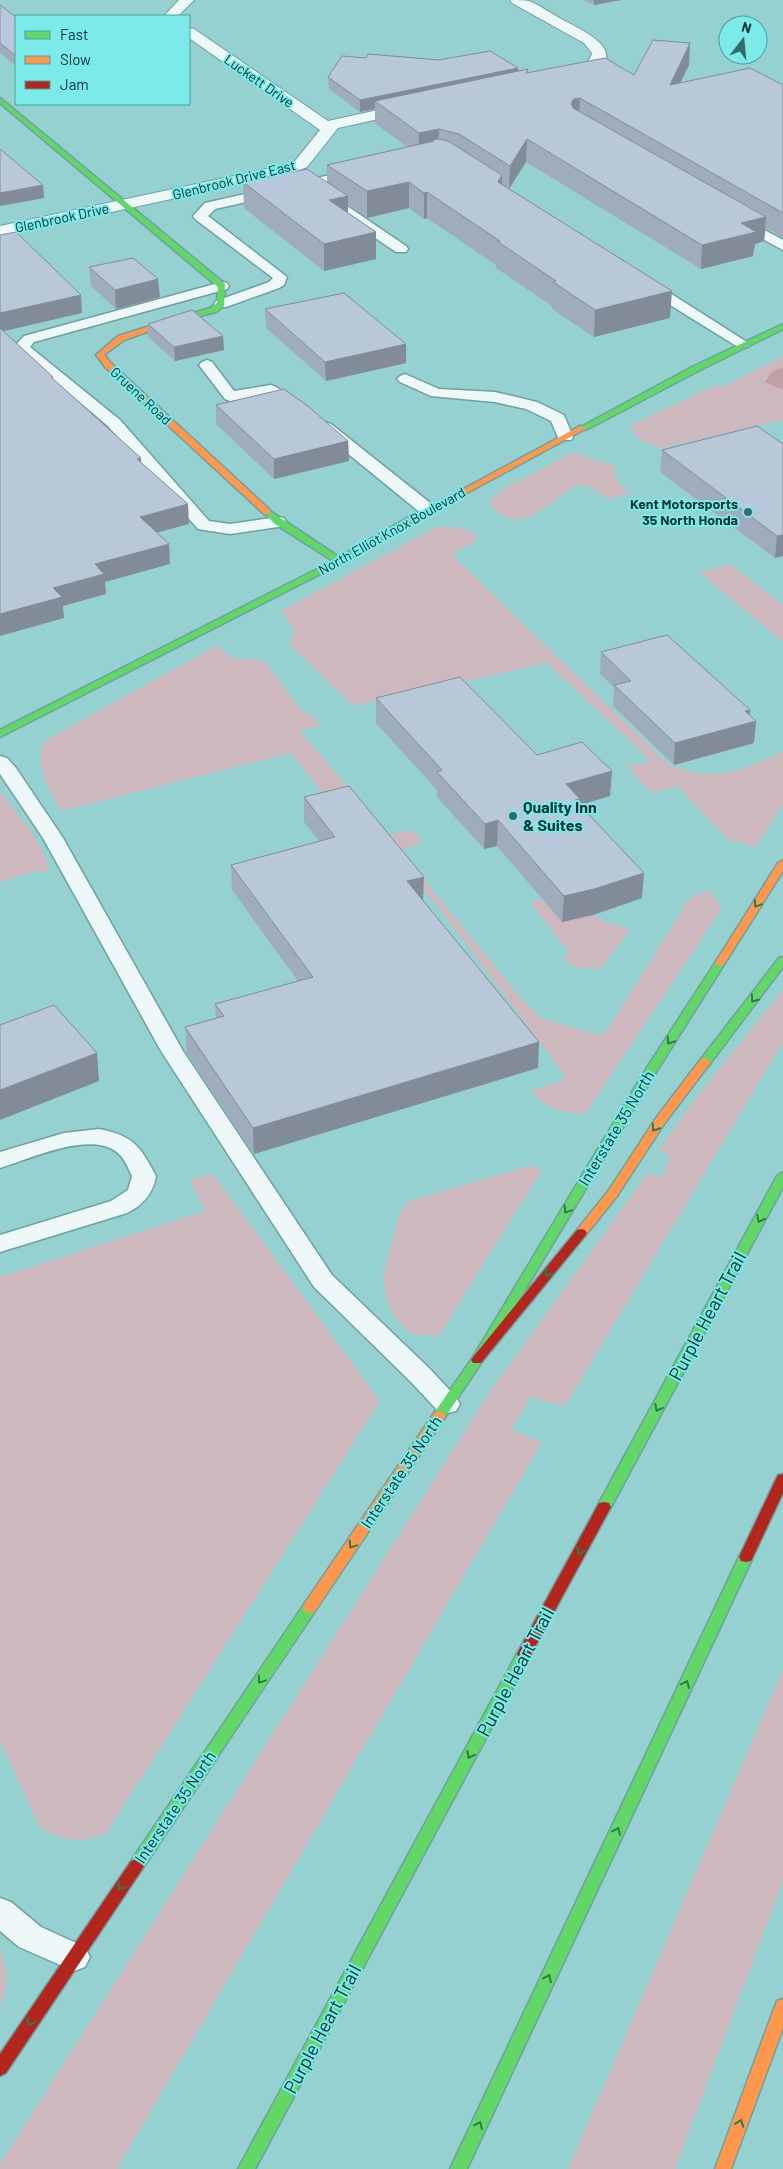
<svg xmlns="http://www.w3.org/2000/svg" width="783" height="2169" font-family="Barlow,sans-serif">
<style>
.green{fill:#cdb9bd}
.forest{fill:#c29fa6}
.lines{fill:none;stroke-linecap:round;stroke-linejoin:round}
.lane-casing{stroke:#6ea1a0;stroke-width:3}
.street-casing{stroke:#6ea1a0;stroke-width:2}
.fast-casing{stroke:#6ea1a0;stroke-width:3}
.slow-casing{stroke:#6ea1a0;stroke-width:3}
.jam-casing{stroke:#6ea1a0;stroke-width:3}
.lane{fill:#eff8f8;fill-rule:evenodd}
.street{fill:#eff8f8;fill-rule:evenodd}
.fast{fill:#63d668;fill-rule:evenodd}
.slow{fill:#ff974d;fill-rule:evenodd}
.jam{fill:#b3261e;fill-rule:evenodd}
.wall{fill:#9facbb}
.shaded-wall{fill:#828c98}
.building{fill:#b9c8d9;stroke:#828c98}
.oneway{stroke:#2d7d4b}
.poi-dot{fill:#346b6b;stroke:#7beae8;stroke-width:2}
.labels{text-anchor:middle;stroke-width:4;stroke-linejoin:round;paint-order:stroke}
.far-street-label{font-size:14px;fill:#003434;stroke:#7beae8}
.far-poi-label{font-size:14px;font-weight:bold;fill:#003434;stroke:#7beae8;text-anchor:end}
.poi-label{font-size:16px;font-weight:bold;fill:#003434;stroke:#7beae8;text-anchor:start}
.street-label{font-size:16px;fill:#003434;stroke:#7beae8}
.near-street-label{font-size:19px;fill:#003434;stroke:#7beae8}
</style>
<rect width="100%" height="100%" fill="#94d1d0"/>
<g class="green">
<path d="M783,356V420L661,448L641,441L629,426L716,385L723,387Z"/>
<path d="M573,452L617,467L613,472L622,488L633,492L609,499L589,486L578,485C551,498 520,543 489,504L493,497L504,489Z"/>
<path d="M442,526L469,530L476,535V541L455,552V558L668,764C713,784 742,771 783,751V805L755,848L741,842L728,840L677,786L651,793L627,766L651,761L547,663L357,705L351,704L290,645L294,629L281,611L431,530Z"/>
<path d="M730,564L783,605V642L700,573Z"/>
<path d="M216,646L235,659L263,660L303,712L316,718L320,726L299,730L389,835L407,830L417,833L421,840L420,843L400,850L519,996L541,1018L597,1035L607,1030L688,901L694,895L710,891L719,903L721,910L585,1114C560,1112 548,1109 530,1091L563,1080L564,1074L439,908L344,794H324L291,754H286L62,811C50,795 31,758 46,740Z"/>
<path d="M0,791C11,805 53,855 48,871L33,872L0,882Z"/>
<path d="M541,899L562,922L593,915C604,924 617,923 630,930L601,968C586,970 574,970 563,958L570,954L530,902Z"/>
<path d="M783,990V1042L565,1406L530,1397L511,1430L542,1442L117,2169H0V2164L489,1393L647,1174L663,1176L670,1156L658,1150L701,1091Z"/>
<path d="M529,1166L542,1170L438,1337C429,1335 419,1337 410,1332C393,1321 383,1296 383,1276L400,1212L409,1201Z"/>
<path d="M213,1174L380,1401L107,1832C79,1845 66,1841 40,1828L0,1740V1277L205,1211L190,1180Z"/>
<path d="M783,1670V1881L675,2169H568Z"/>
<path d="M0,1949C7,1970 11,1986 0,2005Z"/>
</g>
<path class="forest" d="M783,367V390L765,382L772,372Z"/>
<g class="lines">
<g class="lane-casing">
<g id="lane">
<path d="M357,169L364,173L362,176L215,209L208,216L287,277L284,285L279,288L226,307H216L214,304L216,301L269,282L273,278L195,219L193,216L205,203Z"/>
<path d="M342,205L347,206L406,246L408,249L406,252H396L337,212L335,209Z"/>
<path d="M738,216L783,240V250L733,223L731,220Z"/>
<path d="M646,280L651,281L750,344L748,347H738L641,287L639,284L641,281Z"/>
<path d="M222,282L227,283L229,286L227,289L34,342L30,347L120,420L209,521L230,524L278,517L284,518L286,522L284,526L278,527L230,534L198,529L108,426L14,347L24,336Z"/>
<path d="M207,360L212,362L234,391L271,385L276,387L307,409L305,412H293L268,395L230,401L225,399L199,365L202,362Z"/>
<path d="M405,374L439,389L495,392L537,402L564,415L573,437L571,440H559L551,421L526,409L495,402L431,396L400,382L397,379L400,376Z"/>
<path d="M325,422L331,424L434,506L436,510L434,514H422L319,430L317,427L319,424Z"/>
<path d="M0,756L7,758L16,768L63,838L183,1051L332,1275L430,1369L456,1397L460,1404L456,1411L447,1413L438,1411L412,1383L314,1287L161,1051L43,838L0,774Z"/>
<path d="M99,1129C134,1136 140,1146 156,1176C153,1194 143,1205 127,1213L0,1252V1235L111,1201L128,1190L132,1176C128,1168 125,1159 118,1153C91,1130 30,1159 0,1168V1152L64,1133Z"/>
<path d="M0,1898L11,1902L41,1927L85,1947L90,1957L85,1967L74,1971L19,1947L0,1931Z"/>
</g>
</g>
<g class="street-casing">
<g id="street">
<path d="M179,0H194L178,16H164Z"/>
<path d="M510,0C516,0 524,0 529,1C541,6 552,14 563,20C582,30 633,53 589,73C581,77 569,82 560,79L558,76L560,73C571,70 589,67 592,53L584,43L512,3Z"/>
<path d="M189,28L194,29L328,121L410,103L415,105L418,108L415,111L338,128L307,167L292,173L0,236V226L281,166L295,161L320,130L189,38Z"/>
</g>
</g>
<g class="fast-casing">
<g id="fast">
<path d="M0,98L225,284L224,306L216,312L169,324V320L210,308L217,303L218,287L0,103Z"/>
<path d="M783,324V329L698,371L586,430L579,428L692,367Z"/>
<path d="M267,509L339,557L409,517H415L416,519L342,563L0,737V730L333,561L275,524L263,512Z"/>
<path d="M783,957V967L709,1065H701L699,1062L701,1059L779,958Z"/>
<path d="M720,960L725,963L658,1069L481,1363L444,1419H434L433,1416L434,1413L473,1357L646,1069L715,963Z"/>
<path d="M783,1172V1187L609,1511L604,1512L599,1511L597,1507L599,1503L777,1176Z"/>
<path d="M746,1552L751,1553L753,1557L467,2169H450L739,1557L741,1553Z"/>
<path d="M310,1601L315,1603L317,1607L315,1611L141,1871L136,1873L131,1871L128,1866L131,1861L305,1603Z"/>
<path d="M524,1648L529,1650L531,1654L529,1658L255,2169H238L519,1650Z"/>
</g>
</g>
<g class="slow-casing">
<g id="slow">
<path d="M169,320L176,322L124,340L104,355L112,364L270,510V514H264L106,368L96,355L118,336Z"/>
<path d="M580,426L587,428L415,521H409L408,519Z"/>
<path d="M783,860V871L725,963L720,966L716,965L715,963L778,863Z"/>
<path d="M705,1058L711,1062L664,1124L617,1196L585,1236H577L575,1233L577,1230L609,1190L656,1118L701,1059Z"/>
<path d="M439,1411L444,1413L445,1416L444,1419L315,1611L310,1613L305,1611L303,1607L305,1603L434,1413Z"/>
<path d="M783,1999V2028L731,2169H715L775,2006L777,2001Z"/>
</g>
</g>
<g class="jam-casing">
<g id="jam">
<path d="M581,1229L585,1230L587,1233L585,1236L481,1363H473L471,1360L473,1357L577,1230Z"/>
<path d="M783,1474V1493L753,1557L751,1561L746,1562L741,1561L739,1557L776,1479L778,1475Z"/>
<path d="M604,1502L609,1503L611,1507L529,1658L524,1660L519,1658L517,1654L519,1650L599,1503Z"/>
<path d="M136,1859L141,1861L144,1866L141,1871L6,2073L0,2076V2054L131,1861Z"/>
</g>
</g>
<use href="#lane" class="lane"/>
<use href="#street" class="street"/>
<use href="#fast" class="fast"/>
<use href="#slow" class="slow"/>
<use href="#jam" class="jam"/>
</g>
<g class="wall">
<path d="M583,0H621L594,5Z"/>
<path d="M0,5L16,17V66L0,53Z"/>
<path d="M689,65L680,83L783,85V237H782L766,228L764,241L755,244L753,256L701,269L526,162L509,189L670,318L594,337L552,309V306L496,268V265L427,218L424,219L409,208L367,218L348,204V213L376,232V259L324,271L244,208L243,182H327V165L407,147L375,123V109L360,112L329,89L328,77L518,68V71L528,69V72L634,75Z"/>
<path d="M89,267L160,297L116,309L91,286Z"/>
<path d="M265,309L406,344V363L326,381L266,328Z"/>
<path d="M148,324L223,336L224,350L175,361L148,337Z"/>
<path d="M216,405L348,441L349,461L274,479L216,424Z"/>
<path d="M783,444V556L775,558L660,472L662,450Z"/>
<path d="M601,652L750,710V716L754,743L674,765L613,706L614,687L600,674Z"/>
<path d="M376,698L537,755L612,771L610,796L580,805L642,898L593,915L562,922L497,846L484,849L437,797V790L376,723Z"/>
<path d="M304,797L423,901L539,1042L538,1068L254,1154L187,1053L185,1027L216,1018L215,1004L298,981L232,890L231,865L319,841L304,822Z"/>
</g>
<g class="shaded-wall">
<path d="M594,0H621L594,5Z"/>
<path d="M690,43L689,65L668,108L670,85Z"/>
<path d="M518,68L517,80L375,101V109L360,112V100Z"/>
<path d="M580,98L579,120L573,121L571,103L574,99Z"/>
<path d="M439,129L438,152L434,141L432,140V153L419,156V133Z"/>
<path d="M527,139L526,162L509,189L510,166Z"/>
<path d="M502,175V201L498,182Z"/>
<path d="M409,182V208L367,218V191Z"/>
<path d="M43,185L44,198L0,206V193Z"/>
<path d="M427,192V218L424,219V193Z"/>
<path d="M348,196V222L329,200Z"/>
<path d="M766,217L764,241L755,244L753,256L701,269L702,245L741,223Z"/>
<path d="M376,232V259L324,271V244Z"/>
<path d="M158,279L160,297L116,309L115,290Z"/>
<path d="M672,291L670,318L594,337L595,310Z"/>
<path d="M81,295L82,313L0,332V313Z"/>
<path d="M223,336L224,350L175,361L174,347Z"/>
<path d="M406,344V363L326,381L325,362Z"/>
<path d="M348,441L349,461L274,479V459Z"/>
<path d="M141,458L142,478L137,459Z"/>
<path d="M188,504L189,524L141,537L140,517Z"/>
<path d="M783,535V556L775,558L777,536Z"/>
<path d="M169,544L170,564L105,582L106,594L63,606L64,618L0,636V614L53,588L95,564Z"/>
<path d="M750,710L749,723L756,721L754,743L674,765L675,743L745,711Z"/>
<path d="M612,771L610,796L580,805L579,824L566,784Z"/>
<path d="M498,820L497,846L484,849L485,824Z"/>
<path d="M644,873L642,898L593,915L562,922L564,896Z"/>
<path d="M424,877L423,902L407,881Z"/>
<path d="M539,1042L538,1068L254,1154L253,1128Z"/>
<path d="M97,1053L99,1081L0,1120V1090Z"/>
</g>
<g class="building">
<path d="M0,5L16,17V56L0,43Z"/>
<path d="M653,40L690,43L670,85L750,68L783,85V213L580,98L574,99L571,103L573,108L766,217L741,223L756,232L702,245L527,139L510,166L459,134L439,129L419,133L375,101L528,69L526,73L605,58L634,75Z"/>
<path d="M490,51L518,68L360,100L328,77L342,56L366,58L368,54L439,60Z"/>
<path d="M438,139L448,141L502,175L498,182L672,291L595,310L553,282L556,281L497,241H500L427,192L424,193L409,182L367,191L327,165L434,141L432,140Z"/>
<path d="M0,149L43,185L0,193Z"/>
<path d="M307,169L348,196L329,200L376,232L324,244L243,182Z"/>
<path d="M16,232L81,295L0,313V235Z"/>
<path d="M133,258L158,279L115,290L89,267Z"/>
<path d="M344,293L406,344L325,362L265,309Z"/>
<path d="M192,310L223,336L174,347L148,324Z"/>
<path d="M0,328L53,377H51L141,458L137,459L188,504L140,517L169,544L95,564L104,574L53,588L62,597L0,614Z"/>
<path d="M284,389L309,407L348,441L274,459L216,405Z"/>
<path d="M757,426L783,444V535L777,536L662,450Z"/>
<path d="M667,635L750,710L745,711L756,721L675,743L614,685L631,681L601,652Z"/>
<path d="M460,677L537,755L582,742L612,771L566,784L580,799L575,800L644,873L594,889L564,896L498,820L485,824L437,772L442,770L376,698Z"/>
<path d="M349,786L424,877L407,881L539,1042L253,1128L185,1027L224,1016L215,1004L313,977L231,865L335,837L304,797Z"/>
<path d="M54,1005L97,1053L0,1090V1025Z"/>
</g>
<defs><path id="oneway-chevron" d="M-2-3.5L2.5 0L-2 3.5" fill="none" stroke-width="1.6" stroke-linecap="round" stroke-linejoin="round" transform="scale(1.25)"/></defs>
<g class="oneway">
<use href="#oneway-chevron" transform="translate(757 904) rotate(123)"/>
<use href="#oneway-chevron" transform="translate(754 999) rotate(126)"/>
<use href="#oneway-chevron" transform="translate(670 1041) rotate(123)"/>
<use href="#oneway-chevron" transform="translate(655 1128) rotate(123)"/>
<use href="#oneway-chevron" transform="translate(567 1210) rotate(121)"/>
<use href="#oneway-chevron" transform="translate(760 1219) rotate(118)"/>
<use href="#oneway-chevron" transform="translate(548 1273) rotate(129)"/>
<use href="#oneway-chevron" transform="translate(658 1408) rotate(118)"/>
<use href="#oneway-chevron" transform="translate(352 1545) rotate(124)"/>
<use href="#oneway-chevron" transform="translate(580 1551) rotate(118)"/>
<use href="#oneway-chevron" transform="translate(261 1680) rotate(124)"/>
<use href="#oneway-chevron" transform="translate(686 1684) rotate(-65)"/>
<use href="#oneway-chevron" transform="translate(470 1755) rotate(118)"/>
<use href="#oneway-chevron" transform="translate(617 1831) rotate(-65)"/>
<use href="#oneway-chevron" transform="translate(121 1887) rotate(124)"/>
<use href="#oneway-chevron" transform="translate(548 1978) rotate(-65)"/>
<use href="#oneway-chevron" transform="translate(30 2022) rotate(124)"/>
<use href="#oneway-chevron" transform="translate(740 2123) rotate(-70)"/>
<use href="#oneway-chevron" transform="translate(479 2125) rotate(-65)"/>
</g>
<g class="poi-dot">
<circle cx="748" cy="512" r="5"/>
<circle cx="513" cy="816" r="5"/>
</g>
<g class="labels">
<g class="far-street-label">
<text transform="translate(259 81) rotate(35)" y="5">Luckett Drive</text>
<text transform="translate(234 180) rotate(-14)" y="5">Glenbrook Drive East</text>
<text transform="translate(62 218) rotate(-12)" y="5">Glenbrook Drive</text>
<text transform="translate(141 396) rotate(43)" y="5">Gruene Road</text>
<text transform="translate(392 531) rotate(-29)" y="5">North Elliot Knox Boulevard</text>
</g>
<g class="far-poi-label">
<text x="738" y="509">Kent Motorsports<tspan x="738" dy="16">35 North Honda</tspan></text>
</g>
<g class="poi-label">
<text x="523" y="813">Quality Inn<tspan x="523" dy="18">&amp; Suites</tspan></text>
</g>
<g class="street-label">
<text transform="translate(616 1128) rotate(-59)" y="6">Interstate 35 North</text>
<text transform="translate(401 1472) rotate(-56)" y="6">Interstate 35 North</text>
<text transform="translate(175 1807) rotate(-56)" y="6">Interstate 35 North</text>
</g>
<g class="near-street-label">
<text transform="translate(707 1316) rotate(-62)" y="7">Purple Heart Trail</text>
<text transform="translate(515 1672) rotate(-62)" y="7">Purple Heart Trail</text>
<text transform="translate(322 2029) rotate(-62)" y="7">Purple Heart Trail</text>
</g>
</g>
<rect x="15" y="15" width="175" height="90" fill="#7beae8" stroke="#4aa1a0"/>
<rect x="25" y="31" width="25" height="8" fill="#63d668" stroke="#4aa1a0"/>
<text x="60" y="40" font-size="15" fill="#003434">Fast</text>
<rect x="25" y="56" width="25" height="8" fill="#ff974d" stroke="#4aa1a0"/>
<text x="60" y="65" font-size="15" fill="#003434">Slow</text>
<rect x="25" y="81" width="25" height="8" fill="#b3261e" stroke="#4aa1a0"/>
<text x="60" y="90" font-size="15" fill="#003434">Jam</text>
<g transform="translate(743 40) rotate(16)"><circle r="24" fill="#7beae8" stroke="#4aa1a0"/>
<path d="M0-4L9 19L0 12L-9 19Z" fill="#346b6b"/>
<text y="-8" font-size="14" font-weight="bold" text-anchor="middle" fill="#003434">N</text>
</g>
</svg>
